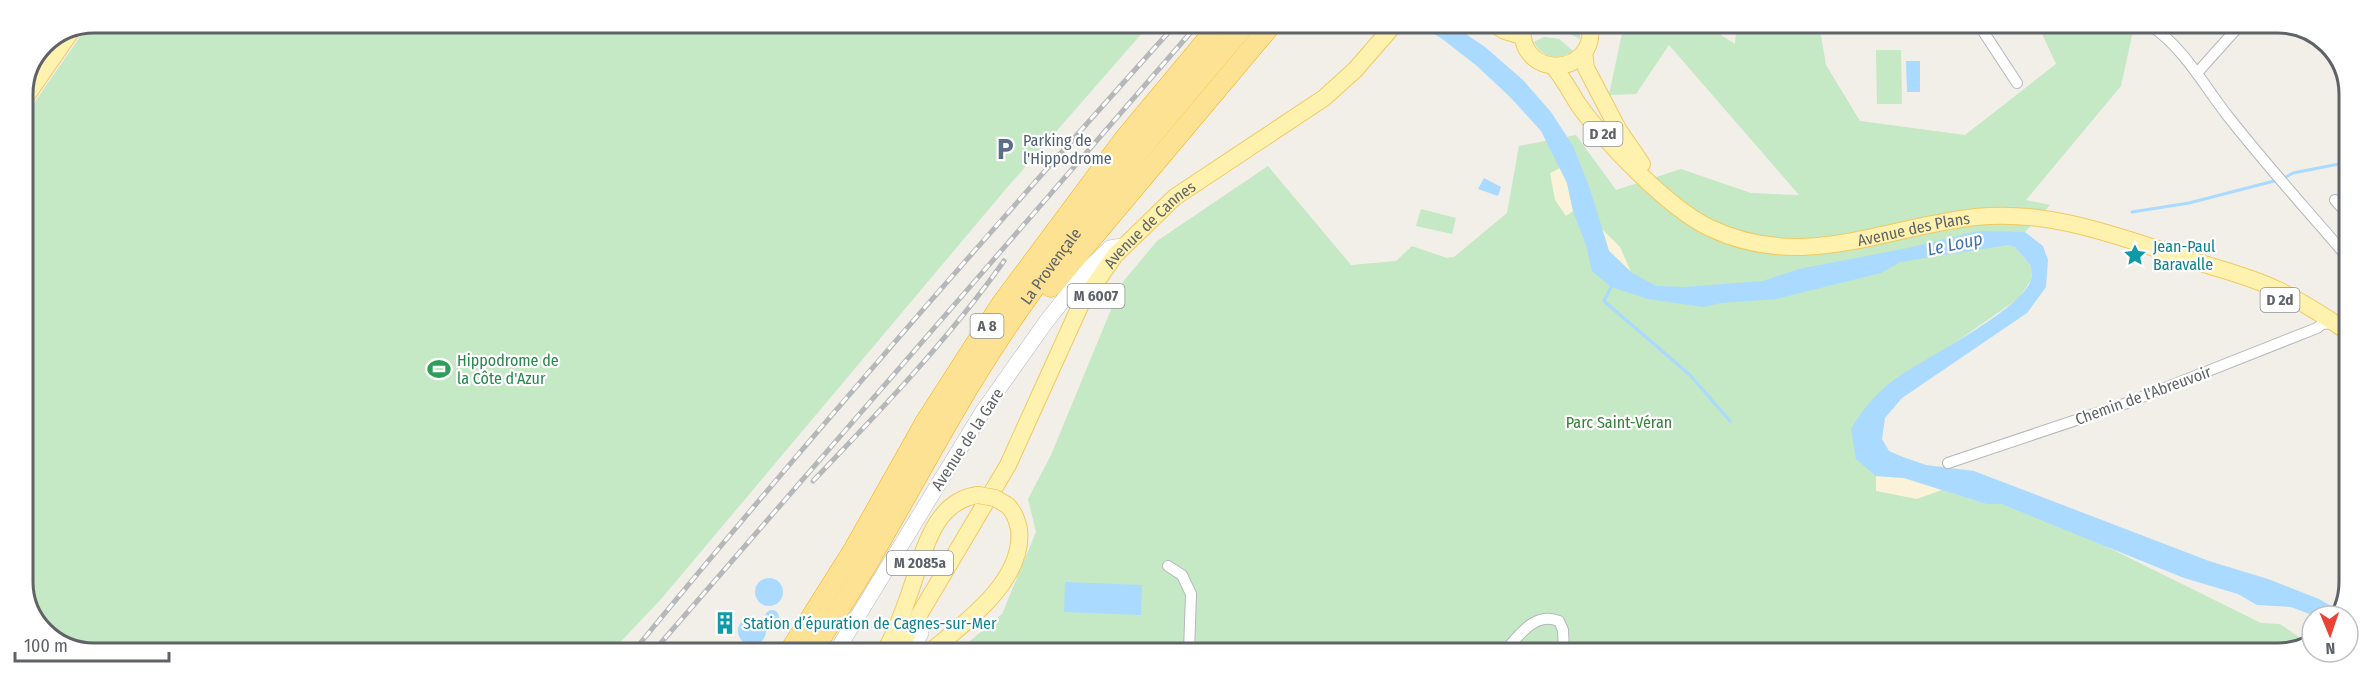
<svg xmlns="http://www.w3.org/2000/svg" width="2372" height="676" font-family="'Fira Sans Condensed',sans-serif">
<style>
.green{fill:#c5e8c5}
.sand{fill:#fbf3d9}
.water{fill:#aadaff}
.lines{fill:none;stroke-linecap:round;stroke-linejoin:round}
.stream{stroke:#aadaff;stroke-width:3}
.street-casing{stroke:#b5b8bc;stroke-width:12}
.secondary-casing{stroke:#b6babf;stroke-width:16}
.primary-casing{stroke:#f2c960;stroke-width:18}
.highway-casing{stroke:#f9ab00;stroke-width:21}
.street{stroke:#fff;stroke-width:10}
.secondary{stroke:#fff;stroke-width:15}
.primary{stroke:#fff2af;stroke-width:16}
.highway{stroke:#fde293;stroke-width:20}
.rail-casing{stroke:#b6b7b8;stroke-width:5}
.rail{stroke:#fff;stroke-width:3;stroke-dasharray:9;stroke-linecap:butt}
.primary-bridge-casing{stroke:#f2c960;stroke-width:18;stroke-linecap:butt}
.primary-bridge{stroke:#fff2af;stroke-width:16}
.labels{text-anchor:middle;stroke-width:4.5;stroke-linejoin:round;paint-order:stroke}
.shield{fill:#fff;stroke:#8f9295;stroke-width:1.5}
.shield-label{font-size:15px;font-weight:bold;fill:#5f6368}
.service-label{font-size:16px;fill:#4e5e75;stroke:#fff;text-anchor:start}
.street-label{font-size:16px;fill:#5f6368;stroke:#fff}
.culture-label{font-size:16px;fill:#0d838f;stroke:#fff;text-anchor:start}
.leisure-label{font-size:16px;fill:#27864d;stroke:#fff;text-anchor:start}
.park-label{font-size:16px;fill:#348238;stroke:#fff}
.water-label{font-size:18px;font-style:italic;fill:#4174aa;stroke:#fff}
.rim{fill:none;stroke:#5f6368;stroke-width:3}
</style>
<rect width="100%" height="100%" fill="#f1efe8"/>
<g class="green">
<path d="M94,23L1150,24L1005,190L662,598L611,652L76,651L40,629L23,587V119L86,28Z"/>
<path d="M1565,24H1581L1580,39L1568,33Z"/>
<path d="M1624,24H1704L1735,44L1737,24H1819L1826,65L1860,121L1965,135L2056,64L2038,25H2130L2133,31L2121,86L2026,200L2050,205L2025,232L2009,245L2015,247L2031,266V280L2019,298L1943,351L1900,376L1851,429L1904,478L1986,504H2001L2091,539L2261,623L2280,624L2308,643L2278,653L957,652L1002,614L1036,532L1028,499L1051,455L1122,283L1157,241L1268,166L1351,265L1396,261L1412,246L1447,258L1454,257L1507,213L1519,146L1576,135L1616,190L1681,169L1751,193L1799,195L1669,45L1636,94L1609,95Z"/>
<path d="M1544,37L1559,39L1573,51C1559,61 1542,58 1534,42Z"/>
<path d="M1876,50H1901L1902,104H1877Z"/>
<path d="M1421,209L1456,218L1452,234L1416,226Z"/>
</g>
<g class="sand">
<path d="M1560,168L1567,183L1573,211L1566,216L1555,200L1550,173Z"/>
<path d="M1602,229L1620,247L1631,272L1609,251Z"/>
<path d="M1876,476L1904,478L1942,490L1917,499L1876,491Z"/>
</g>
<g class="water">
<path d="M1415,24H1451L1485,47L1523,80L1551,112L1573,146L1590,189L1609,251L1631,272L1656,286L1684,287L1763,281L1799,269L1908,248L1978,231L2025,232L2043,246L2048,260L2046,287L2027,313L1902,398L1885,418L1882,439L1889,451L1903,457L1926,465L1974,471L2209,561L2268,579L2319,599L2340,611L2337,616H2315L2291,607L2257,605L2238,594L2184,578L2001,504H1986L1904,478L1876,476L1856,459L1851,429C1864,407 1878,390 1901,375C1928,357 2022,309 2031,280C2032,276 2031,270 2031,266L2015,247L2008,245L1900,262L1881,273L1776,299L1721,303L1703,307L1648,299L1611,287L1592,271L1586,245L1573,211L1567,183L1541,131L1510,97L1477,66L1441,38Z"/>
<path d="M1906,61H1920V92H1907Z"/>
<path d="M1484,178L1501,187L1498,196L1478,189Z"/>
<circle cx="769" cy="592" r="14"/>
<path d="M1065,582L1142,585L1141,615L1064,612Z"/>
<circle cx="772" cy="617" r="7"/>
<circle cx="752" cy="631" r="14"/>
</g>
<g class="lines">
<g class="stream">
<path d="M2284,178L2293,173L2349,162"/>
<path d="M2132,212L2189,203L2278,180"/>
<path d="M1611,287L1604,301L1690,375L1730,421"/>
</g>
<g class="street-casing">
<g id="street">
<path d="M1979,25L2017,83"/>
<path d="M2150,25C2183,47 2203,84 2227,115C2266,165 2308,211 2349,259"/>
<path d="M2197,73L2240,25"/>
<path d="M2335,200L2349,216"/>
<path d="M1948,463L2127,403L2317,328L2322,324L2333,323"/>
<path d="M1168,566L1182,575L1191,594L1189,652"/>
<path d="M1503,653C1519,636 1534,611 1559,621L1563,630L1564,653"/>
<path d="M1911,653L1912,651"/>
</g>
</g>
<g class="secondary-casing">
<g id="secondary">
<path d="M836,652L983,411L1046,322L1087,270L1110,248L1122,246"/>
<path d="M911,652L921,633"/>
</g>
</g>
<g class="primary-casing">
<g id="primary">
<path d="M1493,24L1505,31L1522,36"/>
<path d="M1523,24C1515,80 1598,79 1590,24"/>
<path d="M1584,52L1586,68L1618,129L1642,164"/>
<path id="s1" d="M1553,66C1563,78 1570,91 1578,104C1605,142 1668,208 1710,228C1803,272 1883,227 1976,217C2049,209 2120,237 2188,259C2218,269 2250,276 2278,290C2303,302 2326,317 2348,332"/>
<path d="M23,101L70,33"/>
<path d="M885,652C895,632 903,613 910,592C923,556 932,501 978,495"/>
<path id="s2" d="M897,652L1008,465L1081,304L1115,255L1175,197L1324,98L1355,70L1395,24"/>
<path d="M930,652C964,623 1025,581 1019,529C1017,520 1014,511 1007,505"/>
</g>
</g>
<g class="highway-casing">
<g id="highway">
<path d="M1051,287L1272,24"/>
<path d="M789,652L854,549L926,421L1002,303L1125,138L1220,24"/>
<path id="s3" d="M812,652C832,620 853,589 872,556C915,482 955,405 1003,333C1076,224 1161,124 1246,24"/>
</g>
</g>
<use href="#street" class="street"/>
<use href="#secondary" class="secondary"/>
<use href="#primary" class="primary"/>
<use href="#highway" class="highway"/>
<g class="rail-casing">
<g id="rail">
<path d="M813,481C880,411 948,340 1004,261"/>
<path d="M633,652C808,438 991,230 1176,24"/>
<path d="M653,652L1198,24"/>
</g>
</g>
<use href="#rail" class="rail"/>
<g class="primary-bridge-casing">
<path id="primary-bridge" d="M978,495L995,498L1007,505"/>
</g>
<use href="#primary-bridge" class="primary-bridge"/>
</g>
<defs>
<g id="parking-bare" transform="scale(1.8)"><path d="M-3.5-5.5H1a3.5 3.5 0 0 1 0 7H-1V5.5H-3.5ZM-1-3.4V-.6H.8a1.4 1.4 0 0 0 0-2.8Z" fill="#5c6f8a" stroke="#fff" stroke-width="2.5" paint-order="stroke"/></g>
<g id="sight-bare" transform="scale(1.8)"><path d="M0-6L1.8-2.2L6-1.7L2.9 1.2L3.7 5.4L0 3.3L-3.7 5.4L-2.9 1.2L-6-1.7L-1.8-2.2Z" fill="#0f9aa8" stroke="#fff" stroke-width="2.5" paint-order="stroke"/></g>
<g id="stadium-bare" transform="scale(1.8)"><path d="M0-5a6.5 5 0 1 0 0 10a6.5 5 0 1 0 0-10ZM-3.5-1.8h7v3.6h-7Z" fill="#2e9e5b" stroke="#fff" stroke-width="2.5" paint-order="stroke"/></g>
<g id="building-bare" transform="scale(1.8)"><path d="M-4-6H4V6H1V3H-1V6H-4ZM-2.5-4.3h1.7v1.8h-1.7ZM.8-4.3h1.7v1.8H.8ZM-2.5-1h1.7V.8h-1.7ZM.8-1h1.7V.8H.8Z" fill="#0f9aa8" stroke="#fff" stroke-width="2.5" paint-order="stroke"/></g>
</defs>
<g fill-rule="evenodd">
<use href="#parking-bare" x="1005" y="149"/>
<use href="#sight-bare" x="2135" y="255"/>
<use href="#stadium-bare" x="439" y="369"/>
<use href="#building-bare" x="725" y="623"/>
</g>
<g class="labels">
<g class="shield">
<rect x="1583.5" y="122" width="39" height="24" rx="4.5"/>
<rect x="1067.5" y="284" width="57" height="24" rx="4.5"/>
<rect x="2260.5" y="288" width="39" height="24" rx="4.5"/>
<rect x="970.5" y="314" width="33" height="24" rx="4.5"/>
<rect x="887" y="551" width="66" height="24" rx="4.5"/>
</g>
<g class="shield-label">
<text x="1603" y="139">D 2d</text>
<text x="1096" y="301">M 6007</text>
<text x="2280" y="305">D 2d</text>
<text x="987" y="331">A 8</text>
<text x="920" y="568">M 2085a</text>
</g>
<g class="service-label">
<text x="1023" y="146">Parking de<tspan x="1023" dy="18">l'Hippodrome</tspan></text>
</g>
<g class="street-label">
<text dy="6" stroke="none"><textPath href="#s2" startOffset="500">Avenue de Cannes</textPath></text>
<text dy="6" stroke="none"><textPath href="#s1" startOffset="436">Avenue des Plans</textPath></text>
<text dy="6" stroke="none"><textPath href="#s3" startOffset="454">La Provençale</textPath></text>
<text transform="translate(2143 395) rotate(-20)" y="6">Chemin de l'Abreuvoir</text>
<text transform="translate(967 439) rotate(-57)" y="6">Avenue de la Gare</text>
</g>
<g class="culture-label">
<text x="2153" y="252">Jean-Paul<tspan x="2153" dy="18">Baravalle</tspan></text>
<text x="743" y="629">Station d’épuration de Cagnes-sur-Mer</text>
</g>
<g class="leisure-label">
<text x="457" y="366">Hippodrome de<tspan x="457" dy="18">la Côte d'Azur</tspan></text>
</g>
<g class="park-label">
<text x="1619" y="428">Parc Saint-Véran</text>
</g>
<g class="water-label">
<text transform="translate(1955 244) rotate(-12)" y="6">Le Loup</text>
</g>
</g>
<path d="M0 0H2372V676H0ZM94 33H2278A61 61 0 0 1 2339 94V582A61 61 0 0 1 2278 643H94A61 61 0 0 1 33 582V94A61 61 0 0 1 94 33Z" fill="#fff" fill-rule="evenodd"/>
<path class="rim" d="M94 33H2278A61 61 0 0 1 2339 94V582A61 61 0 0 1 2278 643H94A61 61 0 0 1 33 582V94A61 61 0 0 1 94 33Z"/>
<g transform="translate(2330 634) rotate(178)"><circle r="28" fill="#ffffff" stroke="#bfc1c3" stroke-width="1.5"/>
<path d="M0-4.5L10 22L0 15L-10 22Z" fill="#ea4335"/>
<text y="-9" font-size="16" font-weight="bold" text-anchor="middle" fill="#5f6368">N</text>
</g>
<path d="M15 652v9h154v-9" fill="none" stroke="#5f6368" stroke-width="3"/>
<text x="24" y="652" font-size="18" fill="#5f6368" stroke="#ffffff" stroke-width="4.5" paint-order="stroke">100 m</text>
</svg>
